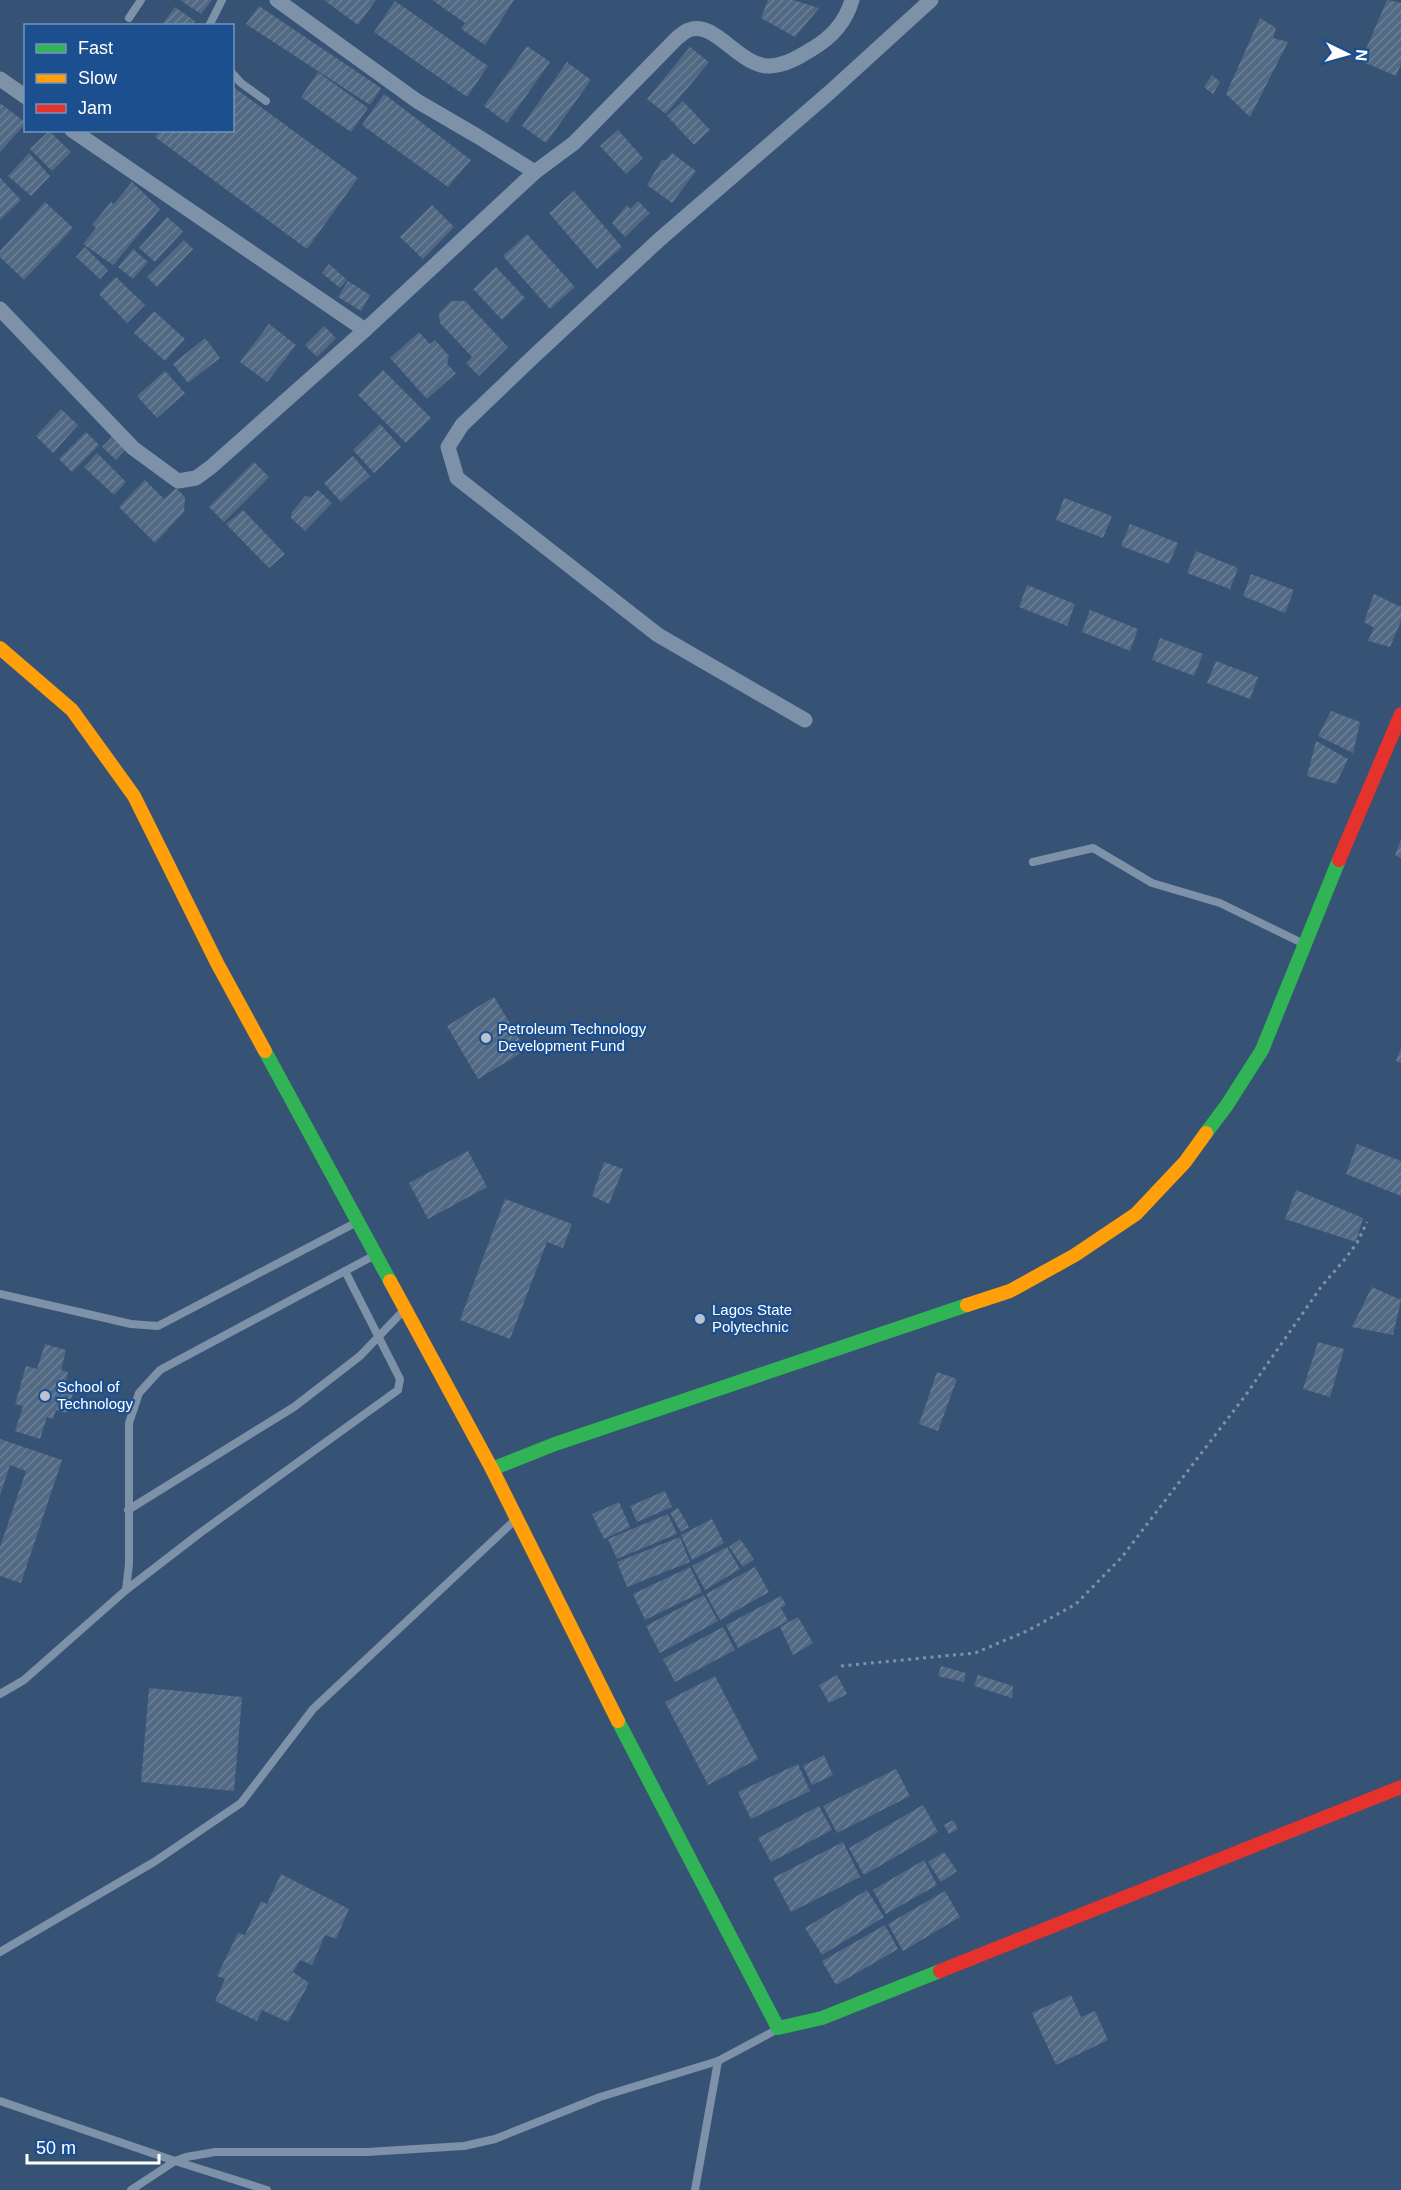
<svg xmlns="http://www.w3.org/2000/svg" width="1401" height="2190" font-family="Helvetica,sans-serif">
<style>
.building{fill:url(#building-hatch)}
.lines{fill:none;stroke-linecap:round;stroke-linejoin:round}
.path{stroke:#7d92a8;stroke-width:3;stroke-dasharray:3 4.5;stroke-linecap:butt}
.lane{stroke:#7d92a8;stroke-width:8}
.street{stroke:#7d92a8;stroke-width:15}
.fast{stroke:#30b455;stroke-width:14}
.slow{stroke:#ff9f0a;stroke-width:14}
.jam{stroke:#e5322d;stroke-width:14}
.poi-dot{fill:#b9c2ce;stroke:#1b4f8f;stroke-width:2}
.labels{text-anchor:middle;stroke-width:4.5;stroke-linejoin:round;paint-order:stroke}
.poi-label{font-size:15px;fill:#fff;stroke:#1b4f8f;text-anchor:start}
</style>
<defs>
<pattern id="building-hatch" width="6" height="6" patternUnits="userSpaceOnUse" patternTransform="scale(1.5)"><rect width="6" height="6" fill="#526984"/><path d="M-1 1l2-2M0 6l6-6M5 7l2-2" fill="none" stroke="#6c8096"/></pattern>
</defs>
<rect width="100%" height="100%" fill="#365274"/>
<g class="building">
<path d="M180,0H212L201,14Z"/>
<path d="M324,0H376L358,25Z"/>
<path d="M432,0H514L485,45L461,29L465,23Z"/>
<path d="M768,0H793L819,8L795,37L761,18Z"/>
<path d="M1387,0L1401,3V64L1396,76L1361,61Z"/>
<path d="M395,1L488,66L467,97L374,32Z"/>
<path d="M259,6L381,88L370,105L246,24Z"/>
<path d="M175,7L195,21L192,26H161Z"/>
<path d="M1260,18L1276,28L1273,38L1288,42L1250,117L1226,94Z"/>
<path d="M527,46L550,62L507,123L484,106Z"/>
<path d="M690,47L709,62L666,114L647,99Z"/>
<path d="M567,62L591,80L546,143L522,126Z"/>
<path d="M318,72L368,108L351,132L301,97Z"/>
<path d="M1212,75L1220,82L1213,94L1204,87Z"/>
<path d="M232,86L358,178L307,249L155,137L160,130H232Z"/>
<path d="M384,94L471,160L448,187L362,125Z"/>
<path d="M683,101L710,130L694,145L667,116Z"/>
<path d="M0,103L26,123L0,152Z"/>
<path d="M618,130L643,158L626,174L600,146Z"/>
<path d="M49,131L71,152L52,171L30,149Z"/>
<path d="M29,153L50,176L31,196L8,176Z"/>
<path d="M672,153L696,171L672,203L647,185L662,160H666Z"/>
<path d="M0,178L21,200L0,220Z"/>
<path d="M132,182L160,209L113,265L83,244L96,228L92,225L111,202L114,204Z"/>
<path d="M574,191L622,247L597,269L549,213Z"/>
<path d="M638,201L650,213L625,237L612,223L627,205L630,209Z"/>
<path d="M45,202L73,228L24,280L0,257V251Z"/>
<path d="M432,205L454,227L423,259L400,237Z"/>
<path d="M167,217L183,231L155,262L139,248Z"/>
<path d="M527,234L575,287L550,309L503,256Z"/>
<path d="M184,240L193,249L157,287L147,277Z"/>
<path d="M85,247L108,270L100,279L76,257Z"/>
<path d="M133,249L148,262L133,279L118,267Z"/>
<path d="M329,264L347,280L340,288L322,273Z"/>
<path d="M496,267L525,298L502,320L473,289Z"/>
<path d="M116,277L145,305L127,323L99,294Z"/>
<path d="M348,281L370,295L361,311L338,297Z"/>
<path d="M451,301H465L508,347L479,376L466,363L472,357L440,323L439,313Z"/>
<path d="M154,311L185,339L165,361L134,333Z"/>
<path d="M269,324L296,345L267,382L240,362Z"/>
<path d="M324,326L336,338L317,357L305,345Z"/>
<path d="M419,332L430,344L435,340L449,356L447,364L456,373L427,399L390,358Z"/>
<path d="M205,338L220,358L188,383L173,364Z"/>
<path d="M383,370L431,418L406,443L358,395Z"/>
<path d="M165,371L185,393L157,418L137,396Z"/>
<path d="M61,409L78,425L53,453L36,436Z"/>
<path d="M380,424L401,447L374,473L353,450Z"/>
<path d="M86,432L99,445L72,472L59,459Z"/>
<path d="M112,437L125,450L116,460L102,447Z"/>
<path d="M97,453L126,482L114,495L84,467Z"/>
<path d="M353,456L370,476L341,502L324,483Z"/>
<path d="M254,462L269,477L224,522L209,507Z"/>
<path d="M145,480L164,499L176,488L185,497L184,512L155,543L119,507Z"/>
<path d="M318,490L332,503L305,531L291,518L292,512L305,496L311,497Z"/>
<path d="M1064,498L1112,516L1103,538L1056,520Z"/>
<path d="M243,510L285,554L269,568L226,524Z"/>
<path d="M1130,524L1178,543L1169,564L1121,546Z"/>
<path d="M1196,551L1238,568L1230,589L1187,573Z"/>
<path d="M1251,574L1294,590L1285,613L1243,596Z"/>
<path d="M1027,585L1075,604L1067,626L1019,607Z"/>
<path d="M1374,594L1401,607V621L1390,647L1368,641L1374,628L1364,622Z"/>
<path d="M1090,610L1138,629L1130,651L1082,632Z"/>
<path d="M1160,638L1203,654L1194,676L1152,660Z"/>
<path d="M1216,661L1258,677L1250,699L1207,683Z"/>
<path d="M1331,711L1360,722L1353,753L1318,736Z"/>
<path d="M1316,741L1348,759L1336,784L1307,776Z"/>
<path d="M1401,840V858L1395,855Z"/>
<path d="M494,997L526,1050L478,1079L447,1026Z"/>
<path d="M1401,1048V1063L1396,1061Z"/>
<path d="M1357,1144L1401,1161V1196L1346,1174Z"/>
<path d="M468,1151L487,1187L428,1219L409,1183Z"/>
<path d="M604,1162L623,1169L609,1204L592,1196Z"/>
<path d="M1296,1190L1363,1218L1356,1242L1285,1219Z"/>
<path d="M505,1199L572,1224L563,1248L547,1242L510,1339L460,1320Z"/>
<path d="M1372,1287L1401,1300L1393,1335L1352,1327Z"/>
<path d="M1318,1342L1344,1349L1330,1397L1303,1389Z"/>
<path d="M45,1344L66,1350L61,1370L68,1372L65,1384L75,1387L67,1413L56,1410L53,1419L47,1417L40,1439L15,1431L23,1406L15,1404L26,1366L37,1369Z"/>
<path d="M937,1372L957,1379L938,1431L919,1424Z"/>
<path d="M0,1439L62,1460L21,1583L0,1576V1547L26,1471L10,1465L0,1495Z"/>
<path d="M665,1491L672,1507L637,1522L630,1506Z"/>
<path d="M619,1502L630,1527L604,1539L592,1514Z"/>
<path d="M678,1508L689,1527L681,1532L670,1513Z"/>
<path d="M668,1514L677,1534L617,1559L608,1539Z"/>
<path d="M712,1519L724,1543L692,1560L681,1535Z"/>
<path d="M680,1537L690,1562L627,1587L617,1562Z"/>
<path d="M740,1539L754,1559L743,1567L729,1547Z"/>
<path d="M727,1547L740,1569L705,1590L692,1566Z"/>
<path d="M690,1567L702,1592L645,1620L633,1594Z"/>
<path d="M755,1567L769,1592L720,1620L706,1594Z"/>
<path d="M704,1595L718,1621L660,1653L646,1626Z"/>
<path d="M781,1596L786,1605L781,1608L788,1621L738,1648L726,1625Z"/>
<path d="M798,1617L813,1643L793,1655L780,1627Z"/>
<path d="M723,1627L735,1650L675,1682L663,1659Z"/>
<path d="M941,1666L966,1673L964,1682L938,1676Z"/>
<path d="M837,1675L847,1694L829,1703L819,1685Z"/>
<path d="M978,1675L1013,1686L1012,1698L974,1686Z"/>
<path d="M715,1676L758,1759L708,1785L665,1702Z"/>
<path d="M149,1688L242,1697L234,1791L141,1782Z"/>
<path d="M824,1755L833,1775L812,1785L803,1766Z"/>
<path d="M798,1764L810,1791L751,1819L738,1792Z"/>
<path d="M896,1769L910,1796L837,1833L823,1806Z"/>
<path d="M923,1805L938,1832L864,1875L849,1848Z"/>
<path d="M819,1806L832,1830L771,1862L758,1838Z"/>
<path d="M953,1820L958,1829L949,1834L944,1825Z"/>
<path d="M843,1842L860,1877L791,1912L773,1878Z"/>
<path d="M944,1852L957,1871L941,1882L928,1862Z"/>
<path d="M924,1860L937,1885L886,1914L873,1890Z"/>
<path d="M281,1874L349,1909L336,1939L325,1935L312,1965L300,1960L293,1972L309,1983L288,2022L262,2010L257,2021L215,2001L225,1979L217,1976L238,1933L245,1935L261,1901L267,1904Z"/>
<path d="M867,1890L884,1917L822,1955L805,1928Z"/>
<path d="M945,1891L960,1917L903,1951L888,1924Z"/>
<path d="M885,1925L898,1949L836,1985L822,1961Z"/>
<path d="M1071,1995L1081,2017L1095,2011L1108,2040L1056,2065L1032,2013Z"/>
</g>
<g class="lines">
<path class="path" d="M841,1666L975,1653L1027,1631L1076,1604L1122,1557L1245,1396L1321,1287L1345,1259L1357,1243L1367,1222"/>
<g class="lane">
<path d="M129,18L141,0"/>
<path d="M209,26L222,0"/>
<path d="M232,73L241,83L266,101"/>
<path d="M1033,862L1093,848L1152,883L1220,903L1304,944"/>
<path d="M0,1294L131,1324L158,1326L357,1222"/>
<path d="M128,1510L294,1407L360,1356L404,1310"/>
<path d="M126,1590L200,1533L398,1390L400,1379L345,1271"/>
<path d="M0,1694L24,1680L126,1590L129,1564V1423L139,1393L160,1370L375,1255"/>
<path d="M0,1952L154,1862L241,1803L313,1709L515,1520"/>
<path d="M0,2101L175,2161L267,2190"/>
<path d="M131,2190L175,2161L186,2157L215,2152H367L464,2146L495,2139L600,2097L718,2061L778,2029"/>
<path d="M695,2190L718,2061"/>
</g>
<g class="street">
<path d="M277,0L417,101L477,136L535,172"/>
<path d="M0,79L26,97"/>
<path d="M72,130L365,330"/>
<path d="M0,309L133,448L178,481L196,478L211,467L365,330L535,172L574,143L677,38C681,35 685,31 689,30C714,19 741,68 770,66C786,65 799,57 812,49C831,38 846,21 852,0"/>
<path d="M805,720L658,635L457,478L448,447L462,425L533,357L660,239L830,92L931,0"/>
</g>
<g class="fast">
<path d="M265,1051L390,1281"/>
<path d="M1206,1133L1227,1105L1262,1050L1339,860"/>
<path d="M492,1469L555,1444L967,1305"/>
<path d="M618,1721L778,2028L822,2018L940,1971"/>
</g>
<g class="slow">
<path d="M0,648L72,710L134,796L217,963L265,1051"/>
<path d="M390,1281L492,1469L618,1721"/>
<path d="M967,1305L1010,1291L1075,1255L1136,1214L1185,1162L1206,1133"/>
</g>
<g class="jam">
<path d="M1339,860L1401,714"/>
<path d="M940,1971L1401,1787"/>
</g>
</g>
<g class="poi-dot">
<circle cx="486" cy="1038" r="6"/>
<circle cx="700" cy="1319" r="6"/>
<circle cx="45" cy="1396" r="6"/>
</g>
<g class="labels">
<g class="poi-label">
<text x="498" y="1034">Petroleum Technology<tspan x="498" dy="17">Development Fund</tspan></text>
<text x="712" y="1315">Lagos State<tspan x="712" dy="17">Polytechnic</tspan></text>
<text x="57" y="1392">School of<tspan x="57" dy="17">Technology</tspan></text>
</g>
</g>
<rect x="24" y="24" width="210" height="108" fill="#1b4f8f" stroke="#7695bc" stroke-width="1.5"/>
<rect x="36" y="44" width="30" height="9" fill="#30b455" stroke="#7695bc" stroke-width="1.5"/>
<text x="78" y="54" font-size="18" fill="#ffffff">Fast</text>
<rect x="36" y="74" width="30" height="9" fill="#ff9f0a" stroke="#7695bc" stroke-width="1.5"/>
<text x="78" y="84" font-size="18" fill="#ffffff">Slow</text>
<rect x="36" y="104" width="30" height="9" fill="#e5322d" stroke="#7695bc" stroke-width="1.5"/>
<text x="78" y="114" font-size="18" fill="#ffffff">Jam</text>
<g transform="translate(1347 54) rotate(95)" stroke="#1b4f8f" stroke-width="4.5" paint-order="stroke">
<path d="M0-4.5L10 22L0 15L-10 22Z" fill="#ffffff"/>
<text y="-9" font-size="16" font-weight="bold" text-anchor="middle" fill="#ffffff">N</text>
</g>
<path d="M27 2154v9h132v-9" fill="none" stroke="#ffffff" stroke-width="3"/>
<text x="36" y="2154" font-size="18" fill="#ffffff" stroke="#1b4f8f" stroke-width="4.5" paint-order="stroke">50 m</text>
</svg>
